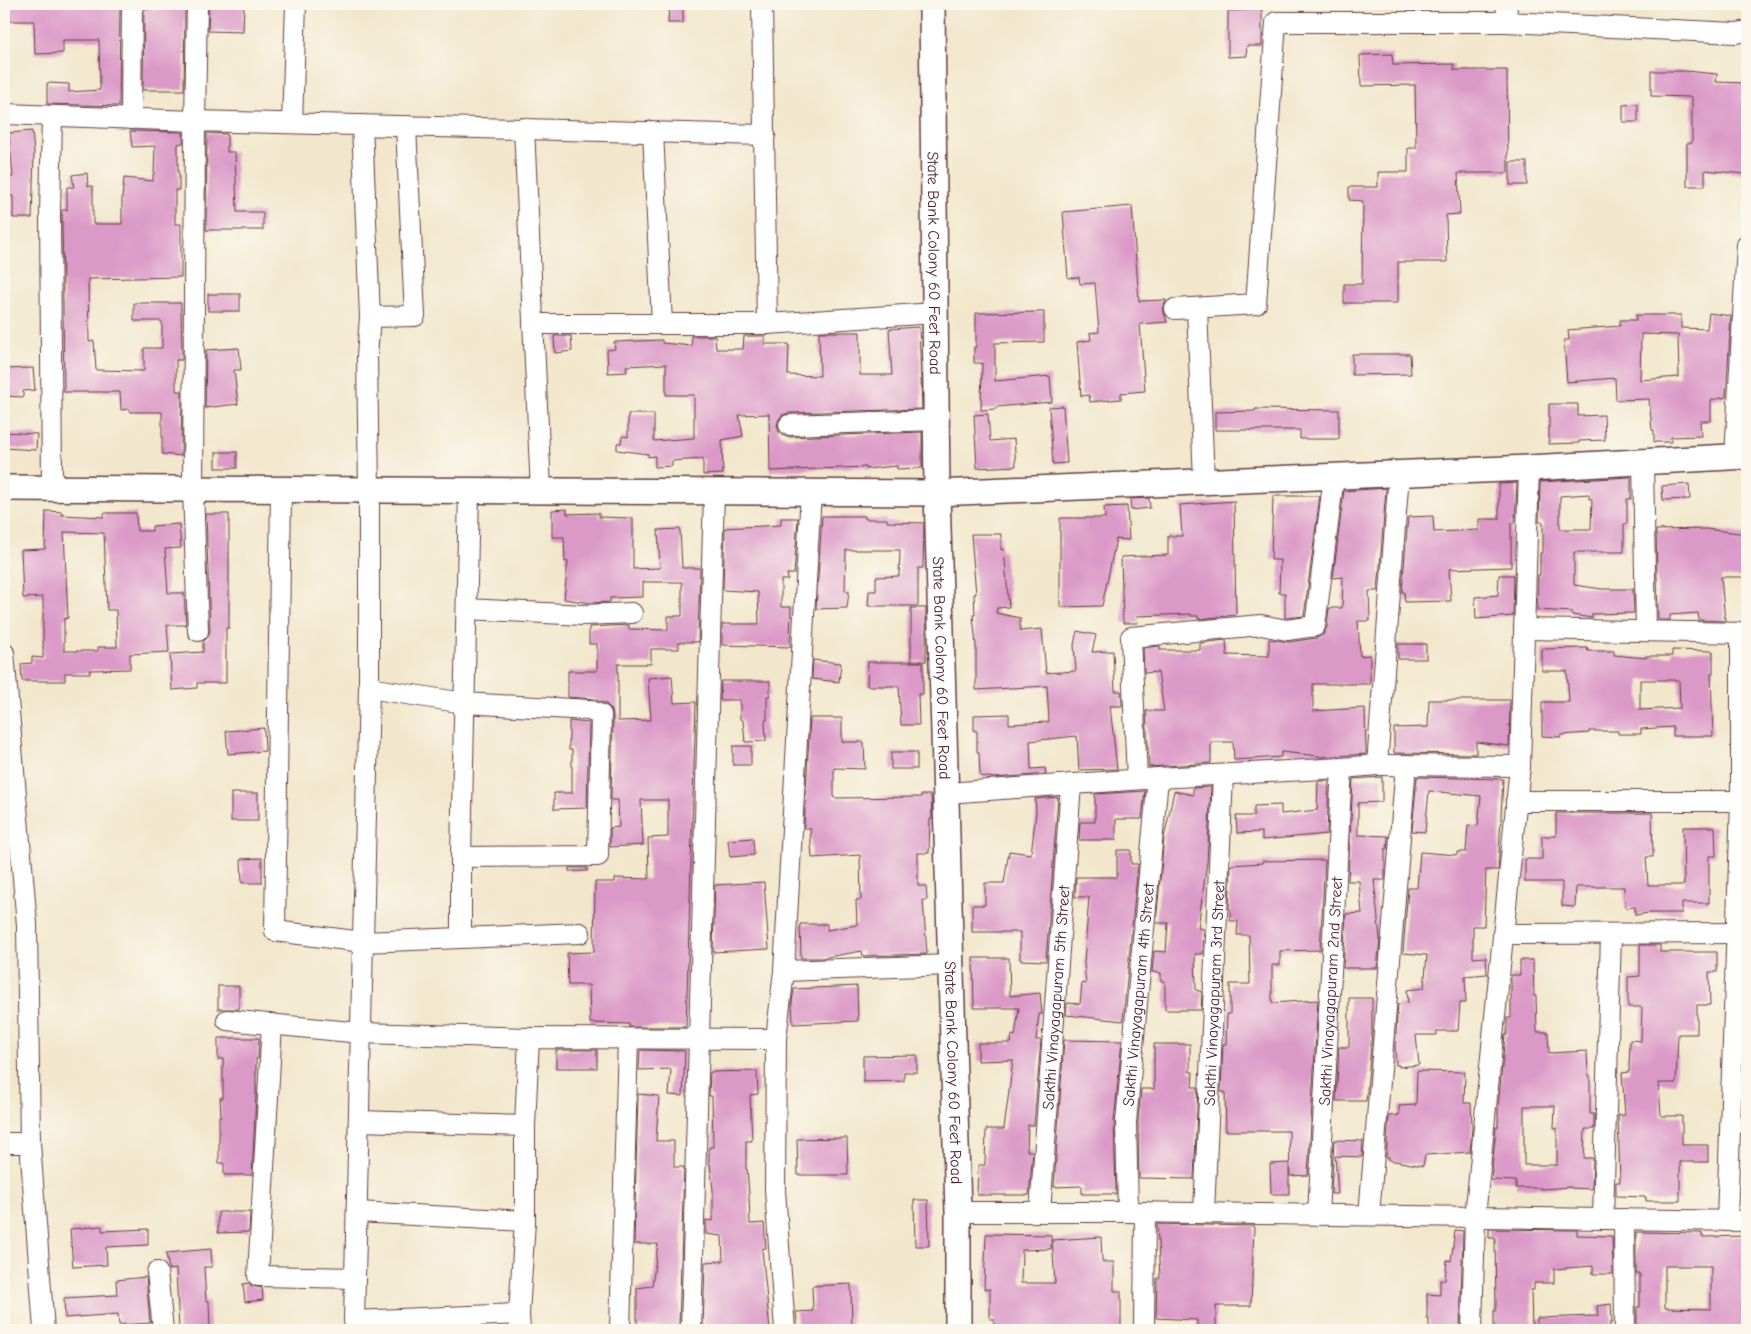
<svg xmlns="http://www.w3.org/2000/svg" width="1751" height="1334" font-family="'Comic Neue',sans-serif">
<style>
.building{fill:#db99c7;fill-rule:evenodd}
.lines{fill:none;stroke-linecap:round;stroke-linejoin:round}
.minor-casing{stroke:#633d43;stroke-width:22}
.tertiary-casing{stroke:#633d43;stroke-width:28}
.minor{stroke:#fff;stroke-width:20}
.tertiary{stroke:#fff;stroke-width:25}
.labels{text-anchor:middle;stroke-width:4;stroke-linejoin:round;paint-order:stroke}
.street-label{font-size:16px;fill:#4a1f2b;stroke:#fbf7ec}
</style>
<rect width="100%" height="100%" fill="#fbf7ec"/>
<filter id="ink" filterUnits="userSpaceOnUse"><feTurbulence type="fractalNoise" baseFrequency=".02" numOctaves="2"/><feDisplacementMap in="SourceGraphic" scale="10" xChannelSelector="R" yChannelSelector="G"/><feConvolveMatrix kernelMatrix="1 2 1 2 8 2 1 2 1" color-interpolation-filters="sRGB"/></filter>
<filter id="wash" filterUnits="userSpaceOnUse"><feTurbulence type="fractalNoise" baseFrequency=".0096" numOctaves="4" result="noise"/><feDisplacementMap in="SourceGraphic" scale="20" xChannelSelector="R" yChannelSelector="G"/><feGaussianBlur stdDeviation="1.12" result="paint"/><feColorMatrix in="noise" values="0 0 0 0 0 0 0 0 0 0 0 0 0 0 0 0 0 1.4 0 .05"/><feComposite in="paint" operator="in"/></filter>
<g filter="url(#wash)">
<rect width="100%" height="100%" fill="#f2e7cc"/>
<g id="blocks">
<g class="building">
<path d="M4,4H120L119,106L47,104V83L69,84V92L100,90L99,40H63V53L35,54L34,21H4Z"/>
<path d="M165,4H185L184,90H143L144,9H165Z"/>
<path d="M209,4H244L243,32L208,31Z"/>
<path d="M669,7H683V23H668Z"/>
<path d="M1262,10V46H1246L1247,56L1228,57V11Z"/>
<path d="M1392,54L1393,65L1454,64V70H1507L1508,173H1458L1460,214L1446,215L1447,262H1398V303H1344V284H1362L1363,201L1349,200V187H1378V172H1408V148H1416L1415,85L1361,86L1360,55Z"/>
<path d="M1651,71H1686L1717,74L1716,82L1747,83V155L1745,174L1705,170V186H1687V143H1692V97L1651,96Z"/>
<path d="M1638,104V122H1623V105Z"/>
<path d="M32,131L34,153L32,218H13V196H4V177H13L9,133Z"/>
<path d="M130,131L183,132V143L178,144V173H179V190H175V224H181V277L88,279L89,342L94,341L96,370L144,371V348H162V321H134V303H181L182,360H176V391H182L181,456L162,454V412H130V409L121,410L120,392H64L62,215V210H67V187H74L72,175L87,173L88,186H93V224H122V198L124,178L153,181V174H154L155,146L132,147Z"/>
<path d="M207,133L227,134V152H235L237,212H263V230H206Z"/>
<rect x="1510" y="162" width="17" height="23"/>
<path d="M1132,206L1139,301L1166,300L1163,310L1167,322L1140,324L1145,391L1121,393V399L1090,402L1089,395L1081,396L1077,342L1091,340L1090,333L1099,332L1095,283L1080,284L1079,277L1068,278L1063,212Z"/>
<rect x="208" y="294" width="32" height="17"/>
<path d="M1044,312V342L995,343V381L1050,376L1052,402L996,407V409L981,410L982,363H974V347H976V313Z"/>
<path d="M1709,313L1731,316L1726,397L1711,400V421H1700L1701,436L1671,437V442H1654V430H1652L1649,399L1616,400L1615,378L1567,382L1564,340H1569L1568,330L1620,326V320H1636V315H1681V328L1707,329ZM1641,334L1678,335L1679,377L1640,380Z"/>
<path d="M919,327L922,409L789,413L782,415L779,419L777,425L779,432L784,436L789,437L922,432V468L897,469V466L866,469V467L770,471L769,414L739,415L743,436L722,440L723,474L703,475V459L672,461V466L655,467V456L648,457V454L617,450V443H621L622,436L628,437V414H654V441L694,438V395H666V364L626,366L627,372L608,373L607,350L615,349L614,342L662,340V343L692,346L691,336H715L716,349H743L744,336H765V344H789L788,375L820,376L819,332H860V375H892L889,329Z"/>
<path d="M554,336H571L572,351L555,353Z"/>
<path d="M239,348L241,370H234L238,404L205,408L206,350Z"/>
<path d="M1352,354H1410L1411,374L1352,375Z"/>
<path d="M33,368L35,390L23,391V397L4,396V369Z"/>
<path d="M1549,404H1578V416L1604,415L1605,440L1579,441V443L1549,444Z"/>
<path d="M1063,406L1067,463L1053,464L1049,407Z"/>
<path d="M1255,409L1339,410V439H1300V430H1215V412L1255,411Z"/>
<path d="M988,414L990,441L1014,439L1016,466L977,468L974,415Z"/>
<path d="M4,432L37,434L36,450L4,448Z"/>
<rect x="216" y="452" width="21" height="16"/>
<path d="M1631,477V499H1627V524H1624V552H1574V585L1602,589H1633L1634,613L1592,614V618L1572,615V612L1537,610L1538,575H1540V553H1543V522H1539L1540,482ZM1589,494V499H1592L1591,529H1560V496Z"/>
<path d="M1517,483L1515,523H1511V567L1449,569L1451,601L1405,602L1404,592H1402L1408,517L1433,516L1434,532L1479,530V519H1499V484Z"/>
<path d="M1689,484L1690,499L1663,500L1662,486Z"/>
<path d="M1386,488L1378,591H1369L1370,621H1358L1360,656L1370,655V684H1313V711L1365,708L1366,754L1319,757V756L1281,752V757L1234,760L1233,742H1211V763L1149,767L1146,711H1164L1158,672L1144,673L1143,648L1160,646V650H1200V643L1226,640L1227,655L1269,656V639L1288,642L1317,638L1323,635L1327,627L1329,608H1342L1343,577L1333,578L1344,491Z"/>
<path d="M1273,496H1320L1304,616L1285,618V593H1279L1280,560H1271Z"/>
<path d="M1149,498L1150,508L1131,510L1130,499Z"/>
<path d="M1234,501L1236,615L1198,619V616H1191V614L1137,616L1138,623H1123L1121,557L1168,555V536H1182L1180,505Z"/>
<path d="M1127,506L1129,540L1116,539L1102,606L1060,607V518H1105L1104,507Z"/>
<path d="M567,509V514L599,513V517L633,518V569L660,568L658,530L680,529L682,568H700L698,642H679V649H651V664H618V721L651,720L648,678L672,676L674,703L696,702L686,1027H629V1024L590,1023L589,985H568L567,953L594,952L595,882H615V878L649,879L648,838L668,837V800H641L643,845L610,847V828L619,827L618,800H611L613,715L611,709L606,704L594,699L568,697V671H597V644H589V627L629,625V629L668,630V616H682V582H643V597L610,598V602L590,603L564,599L568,561L565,562L564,537H552V510Z"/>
<path d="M46,511L62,512V515L104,517V513H136L137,531H152V526L179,524L181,548L165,549L168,593H184L186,625H167L169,652L130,654V669L90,670V673H65V681H22L21,664L32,663V657L43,658V597L23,598L21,550L45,549ZM64,532L104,533L107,610H116L117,647H98V651H64V619L68,618Z"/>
<path d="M206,514H229V628H226V683H197V688L172,690L170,654L203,652V642L208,637L210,631Z"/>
<path d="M822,516H865V519H887V522L924,523L923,568H918V606H868L869,591H876V577L899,576L900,550H846L845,591H849L847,608L816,609Z"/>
<path d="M781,518H798L794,574H787L788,580H781V607H791L790,647L722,645V624H759L758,592L723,590L725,528L781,525Z"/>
<path d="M1706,529L1747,534V577H1721L1725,621L1699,620L1698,613L1670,615V620H1658L1656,530Z"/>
<path d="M971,534H1001V550L1004,549L1009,607L997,608L996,613L1020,618V631L1042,629L1046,673L1076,671L1074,645L1077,631L1096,635L1092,652L1113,651L1115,691H1121L1122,706H1110L1117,769L1079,770L1077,736L1030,741L1031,769L1045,768L1046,774L995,778L980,776L979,752H977V731H974V715L1009,714V724L1049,722L1047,686L976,690V646L973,615H975L974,594H976Z"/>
<path d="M1499,575H1514L1513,616L1476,619L1475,597L1498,595Z"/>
<rect x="911" y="608" width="15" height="53"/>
<rect x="1398" y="644" width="28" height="15"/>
<path d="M1587,648L1588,651H1614V655L1646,658V656H1672V650L1713,651V674H1711L1713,736H1673V727L1641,729V734H1618V731H1589V733L1561,735V737L1542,736V702H1569L1567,671H1542V649ZM1640,680H1679L1680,708L1640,710Z"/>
<path d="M813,660L841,663L839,682L812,679Z"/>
<path d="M868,662H923V694H918L919,725H901L899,686H867Z"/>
<path d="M721,681H770V696H767V720H765L766,741L745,742L743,720L740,719V700H720Z"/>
<path d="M1429,700H1510L1509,746L1476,742V754L1394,753V728L1428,727Z"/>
<path d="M810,718H842V742H864L865,769L834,768V798L921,797V795H931L932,819H930L929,853H918V886H926L927,900H923L927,954L863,956L862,951L822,958H801L800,924H827V930L857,925L856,900H861L860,855L812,858L810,828H804Z"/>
<path d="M569,721L589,723L587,808L554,809V793H572V750H569Z"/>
<path d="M264,728L265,751L228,754L226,731Z"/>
<rect x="733" y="746" width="18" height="19"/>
<rect x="891" y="752" width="26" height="17"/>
<path d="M1382,777V802L1358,803V835L1388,836L1387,849H1385V880H1374L1380,939L1377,968H1343L1346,914L1362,913L1359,881H1348L1353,779Z"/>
<path d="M1417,777L1503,779L1499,854L1498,870H1486L1484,926H1473V958L1486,957L1487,974L1465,976L1466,1003H1460L1458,1031H1437V1035H1416L1419,1065L1399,1067V1065H1396L1395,1046L1398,1004L1408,1003L1407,990L1424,988L1427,955L1403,953L1408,888H1417L1420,852L1457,855V852H1466L1468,825L1478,826L1481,796L1429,791L1425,832L1412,831Z"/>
<path d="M1318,781H1329L1327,834L1262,840V832L1237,833L1236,816H1254V806L1281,805V814L1317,810Z"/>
<path d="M1211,787L1207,862L1198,928L1204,929L1203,954H1195L1196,990L1202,992L1201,1010H1165V981H1161V973L1152,972L1154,951L1166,952L1168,923H1156L1164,838L1174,791L1193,795V788Z"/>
<path d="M1145,791L1142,819H1116V840H1079L1080,822H1095V794Z"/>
<rect x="231" y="793" width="27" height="28"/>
<path d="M1058,797L1046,961L1020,960V932H972V905H985V883H1004L1009,851L1031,854L1036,812L1035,799Z"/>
<path d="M1556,813H1652L1653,857H1646L1648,885H1684L1683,827H1715L1716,856H1709V903H1682V913H1649L1635,915V907L1625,908L1624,887H1576L1575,907L1562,906V882H1525V859H1542V836H1556Z"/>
<path d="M753,838L754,855L730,857L728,840Z"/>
<path d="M1117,850H1131V864H1138L1123,1021L1066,1015L1067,1003L1080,1004L1082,983L1086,984L1084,963L1089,897H1075L1076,877H1117Z"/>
<path d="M262,858V883H242L241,859Z"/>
<path d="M1325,860L1320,950L1280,951V965H1272V1003L1318,1000L1308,1175L1290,1176L1289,1131H1226L1225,1092H1221L1223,1044H1226L1227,1014H1230V984H1250L1249,935H1237L1238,921H1230V909H1229L1231,865L1262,863V861Z"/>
<rect x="569" y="868" width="18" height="3"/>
<path d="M764,882L769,949L713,952L715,885Z"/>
<path d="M1640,945H1660V952H1717V972H1709L1710,1005H1697V1034H1678L1676,1083H1659L1661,1116H1682V1145H1708V1162H1680V1201H1646V1197L1616,1196V1182H1620L1618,1115H1625L1622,1073L1629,1072L1630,1040L1641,1041L1642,1007H1628V977L1640,976Z"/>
<path d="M973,958H1009L1010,996L1040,993L1042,1014H1039L1036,1040H1041L1034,1125H1028L1027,1151H1033L1029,1195H977L978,1165H985L986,1129H1004L1013,1060L978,1061V1043H1011L1012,1035L1015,1036L1019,1008H974Z"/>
<path d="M1520,960H1533L1534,996H1536L1537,1032H1548L1549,1053L1587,1051L1588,1075H1590V1114H1594V1129H1585L1584,1158H1593L1592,1189L1571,1188V1187L1541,1189V1188H1516V1181L1491,1180L1496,1127H1498V1109L1505,1035H1507V1018H1511V975H1520ZM1524,1106H1555L1554,1128H1557V1165H1524Z"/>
<rect x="218" y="986" width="21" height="23"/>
<path d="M857,986L858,1021L793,1024L792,1002L794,989Z"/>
<path d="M1349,998H1372V1033L1366,1101H1336L1339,1047H1349Z"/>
<path d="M218,1038H259L258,1059H256V1093L252,1175H224V1163H219V1116H221L220,1098H223V1059H218Z"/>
<path d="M1064,1040L1122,1041L1114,1122L1116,1194H1082V1186L1054,1187Z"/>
<path d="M1154,1044H1190V1072H1193L1192,1087H1198L1194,1179L1139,1178L1138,1122L1141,1089H1154Z"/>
<rect x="556" y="1050" width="41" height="18"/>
<path d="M640,1050L685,1051L683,1096L669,1095L671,1069L639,1070Z"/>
<path d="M917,1055V1072H904V1081L863,1082V1056Z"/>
<path d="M757,1071L758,1094L750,1095L752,1141H746V1169H747L749,1194L750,1224L764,1223L766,1248L762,1249L770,1330H703L705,1262L723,1261L722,1236L706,1234V1220L713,1221V1190L710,1164H709V1147H713L712,1096H709L710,1072Z"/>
<path d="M1417,1071L1465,1072L1464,1103H1471L1472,1127L1470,1152L1425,1155L1423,1166L1389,1160V1157H1386L1389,1116L1399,1115V1106L1416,1105Z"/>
<path d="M638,1094L659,1096L656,1141H674V1167H684L679,1327H637V1288L652,1286L658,1244H634Z"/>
<path d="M847,1138L848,1175H798L797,1139Z"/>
<path d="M1334,1140L1363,1141L1362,1157L1335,1156L1338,1194H1331Z"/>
<path d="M1289,1163V1194H1271L1270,1164Z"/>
<path d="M914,1200H928L929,1246H915Z"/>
<path d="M218,1212H250L249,1232L218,1233Z"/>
<path d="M1157,1224L1254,1226L1251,1306H1216V1330H1197V1320L1156,1318L1157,1278H1160Z"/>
<path d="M102,1226V1231L148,1229V1245L106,1247L107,1265L73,1267L70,1229Z"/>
<path d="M1489,1229L1577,1230V1235L1612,1236L1613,1274H1593V1266L1554,1269V1283H1534V1290H1531L1532,1330H1494V1311H1496L1495,1238H1489Z"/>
<path d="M1455,1230L1463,1231L1460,1330H1429V1319H1427V1294L1440,1295V1280H1445L1447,1260L1451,1261Z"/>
<path d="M1636,1232L1702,1233V1237L1747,1236V1330H1637V1307H1640V1274H1636ZM1665,1266H1711V1309L1665,1308Z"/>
<path d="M986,1234L1051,1235V1249L1022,1250L1021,1283H1055L1052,1240L1101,1237L1102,1262H1114V1291H1121V1330H994V1319H990V1289H984Z"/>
<path d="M211,1249L212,1267H204L206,1301H209L210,1330H179L176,1269L169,1270L166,1253Z"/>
<path d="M146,1277L150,1323L119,1325L118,1314L65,1318L64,1298L117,1295L116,1280Z"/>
<path d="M249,1283L252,1286L262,1288L263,1300L245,1302L243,1284Z"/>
<path d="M851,1284L852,1330H798L796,1312L813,1311L812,1286Z"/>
<path d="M1611,1304L1612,1323H1610V1330H1537V1318L1598,1316L1597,1306Z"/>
</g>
</g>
</g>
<g filter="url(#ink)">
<use href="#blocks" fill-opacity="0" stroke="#633d43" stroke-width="1"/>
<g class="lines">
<g class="minor-casing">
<g id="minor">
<path d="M1507,4L1506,22L1736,33L1747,31"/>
<path d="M4,114L195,121L197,4"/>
<path d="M131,119L132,4"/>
<path d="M292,123L296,4"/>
<path d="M362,125L370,317L415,316L406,126"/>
<path d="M524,128L541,491"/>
<path d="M1197,308L1204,482"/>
<path d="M1175,309L1256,304L1276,22H1506"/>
<path d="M370,317L367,356L369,490V688L354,1321L519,1314"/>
<path d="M533,324H662L653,131"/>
<path d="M662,324H767L762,4"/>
<path d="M767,324L935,313"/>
<path d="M789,425L936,420"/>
<path d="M1735,456L1747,245"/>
<path d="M1643,461L1646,631"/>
<path d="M52,488L50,215L52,116"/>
<path d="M281,490L275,931L363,942L580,933"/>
<path d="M467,609L583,615L632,613"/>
<path d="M1524,629L1747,633"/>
<path d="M198,631L193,489L195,121L765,135"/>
<path d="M4,653L27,925L30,1143L44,1330"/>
<path d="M369,688L464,703L589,710L601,715L598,856L461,857"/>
<path d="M1377,765L1520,766"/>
<path d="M1137,779L1131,637L1261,625L1287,630L1315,626L1334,476"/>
<path d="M946,793L1158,778L1342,768L1377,765L1399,473"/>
<path d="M1516,801H1741"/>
<path d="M1503,934L1747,933"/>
<path d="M461,938V857L469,491"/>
<path d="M784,971L950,965"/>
<path d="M227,1020L361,1033L529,1038"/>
<path d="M272,1024L258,1276L355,1278"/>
<path d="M359,1121L525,1126"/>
<path d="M4,1143H30"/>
<path d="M357,1212L525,1221"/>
<path d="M958,1212H1128L1747,1221"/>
<path id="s1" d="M1040,1212L1071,784"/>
<path id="s2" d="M1128,1212L1126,1122L1158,778"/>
<path id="s3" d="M1204,1213L1223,775"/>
<path id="s4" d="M1318,1215L1342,768"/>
<path d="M1369,1215L1406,765"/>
<path d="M1603,1219L1611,934"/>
<path d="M1624,1219L1625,1330"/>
<path d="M1727,1221L1741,801V632"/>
<path d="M157,1272L163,1330"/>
<path d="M520,1330L519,1314L525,1221V1126L529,1038L776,1039"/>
<path d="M620,1330L628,1039"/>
<path d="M691,1330L714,492"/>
<path d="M785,1330L775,1190L776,1039L784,971L811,492"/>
<path d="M1144,1330L1145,1212"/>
<path d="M1472,1330L1475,1217L1520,766L1529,468"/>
</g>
</g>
<g class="tertiary-casing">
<g id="tertiary">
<path id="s5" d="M932,4L937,493L958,1212V1330"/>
<path d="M4,488L937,493L1529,468L1747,456"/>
</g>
</g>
<use href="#minor" class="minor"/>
<use href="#tertiary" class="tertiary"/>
</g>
</g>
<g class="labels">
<g class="street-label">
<text dy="6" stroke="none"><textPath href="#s5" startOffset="259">State Bank Colony 60 Feet Road</textPath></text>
<text dy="6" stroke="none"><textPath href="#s5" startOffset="664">State Bank Colony 60 Feet Road</textPath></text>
<text dy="6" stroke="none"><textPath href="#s4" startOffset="224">Sakthi Vinayagapuram 2nd Street</textPath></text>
<text dy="6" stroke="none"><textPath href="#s2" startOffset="218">Sakthi Vinayagapuram 4th Street</textPath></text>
<text dy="6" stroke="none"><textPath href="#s3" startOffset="220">Sakthi Vinayagapuram 3rd Street</textPath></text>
<text dy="6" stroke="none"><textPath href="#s1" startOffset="215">Sakthi Vinayagapuram 5th Street</textPath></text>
<text dy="6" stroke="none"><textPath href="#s5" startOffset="1069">State Bank Colony 60 Feet Road</textPath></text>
</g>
</g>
<rect width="1751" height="1334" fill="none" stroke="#fbf7ec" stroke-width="20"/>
</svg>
